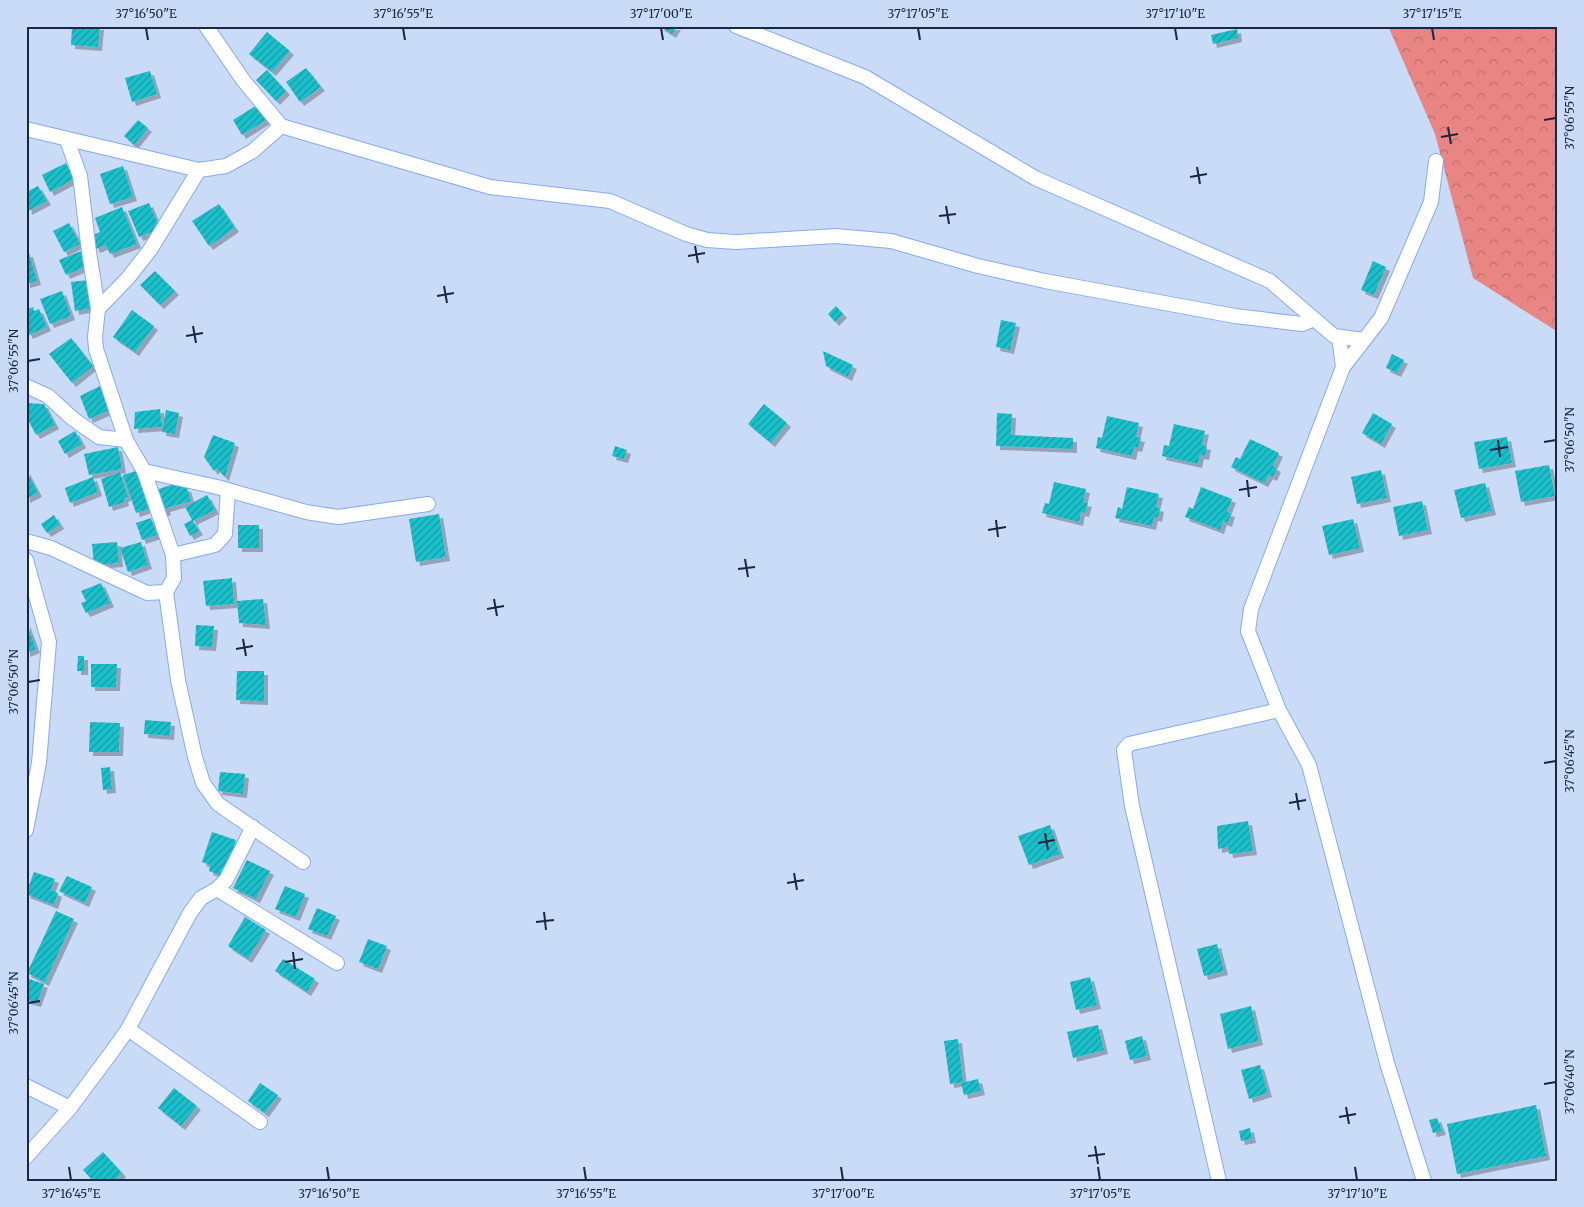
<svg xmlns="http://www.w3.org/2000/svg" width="1584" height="1207" font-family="Merriweather,serif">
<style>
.forest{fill:url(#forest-crowns)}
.building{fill:url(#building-hatch);filter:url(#shadow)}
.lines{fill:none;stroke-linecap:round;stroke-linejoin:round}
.minor-casing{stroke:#84abf0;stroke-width:16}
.minor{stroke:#fff;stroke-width:14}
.ticks{fill:none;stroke:#182843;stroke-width:2}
.neatline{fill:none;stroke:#182843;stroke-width:2}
.ticks-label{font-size:12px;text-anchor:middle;fill:#182843}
</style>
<defs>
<pattern id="forest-crowns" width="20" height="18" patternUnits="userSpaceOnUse" patternTransform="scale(1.25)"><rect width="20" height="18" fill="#e98684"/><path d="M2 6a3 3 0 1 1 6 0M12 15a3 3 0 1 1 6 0" fill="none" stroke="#bc6e6e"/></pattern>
<pattern id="building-hatch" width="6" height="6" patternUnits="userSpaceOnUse" patternTransform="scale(1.25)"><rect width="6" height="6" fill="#1ac0ca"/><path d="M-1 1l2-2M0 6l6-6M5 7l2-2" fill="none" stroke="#169ca6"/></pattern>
<filter id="shadow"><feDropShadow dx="4" dy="4" stdDeviation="0" flood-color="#0004"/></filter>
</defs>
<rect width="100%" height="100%" fill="#cadbf8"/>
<path class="forest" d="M1388,26H1558V332L1473,278L1435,134Z"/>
<g class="building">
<path d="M72,26H100L98,47L71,45Z"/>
<path d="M659,26H677L672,34Z"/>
<path d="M1237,29L1238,38L1213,44L1211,35Z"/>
<path d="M267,32L290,51L272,72L249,54Z"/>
<path d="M306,68L321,87L300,102L286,82Z"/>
<path d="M267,70L286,91L276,101L256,80Z"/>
<path d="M150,71L157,94L132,102L125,78Z"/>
<path d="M257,105L266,120L242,135L233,120Z"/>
<path d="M138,120L148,128L134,145L124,136Z"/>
<path d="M66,163L74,179L50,192L42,175Z"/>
<path d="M123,166L133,197L110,204L100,174Z"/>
<path d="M38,186L47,201L28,211L26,192Z"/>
<path d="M149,203L160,229L139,237L128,211Z"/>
<path d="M219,204L235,228L209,246L192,221Z"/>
<path d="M122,207L137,244L110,254L106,245L96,249L91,236L100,232L95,218Z"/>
<path d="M69,223L80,244L64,252L53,231Z"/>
<path d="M81,251L87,266L66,275L59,260Z"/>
<path d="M26,253H29L37,281L26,284Z"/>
<path d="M1373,261L1386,267L1374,295L1361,290Z"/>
<path d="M155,271L175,291L160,305L140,285Z"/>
<path d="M88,280L92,308L75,311L71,282Z"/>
<path d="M62,291L71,316L50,324L40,299Z"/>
<path d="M26,305L28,309L33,307L34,311L39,309L47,327L29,335L26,329Z"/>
<path d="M836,306L843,314L835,322L828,314Z"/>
<path d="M132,310L154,326L135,352L113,337Z"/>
<path d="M1001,320L1016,323L1010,350L996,347Z"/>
<path d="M71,338L93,366L72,383L49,354Z"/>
<path d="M823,351L853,365L848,377L826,366Z"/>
<path d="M1392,354L1404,360L1397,373L1386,368Z"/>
<path d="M100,386L110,410L89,419L80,396Z"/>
<path d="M26,403L44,404L55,425L36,435L26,416Z"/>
<path d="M764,404L787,423L771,443L748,424Z"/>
<path d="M160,409L162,427L134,429L135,412Z"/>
<path d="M166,410L179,413L175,434L162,432Z"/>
<path d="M997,413L1012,414L1011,435L1073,438V449L996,446Z"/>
<path d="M1373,413L1392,424L1381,444L1362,433Z"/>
<path d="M1107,416L1139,423L1136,437L1141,438L1138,448L1134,447L1132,456L1096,448L1098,437L1102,438Z"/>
<path d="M1174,424L1205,431L1202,445L1207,446L1205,456L1200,455L1198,464L1162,456L1164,445L1169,446Z"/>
<path d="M75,431L82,444L65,454L58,441Z"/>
<path d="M213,435L235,443L225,477L216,468L214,471L204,457Z"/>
<path d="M1507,437L1512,463L1479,469L1474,442Z"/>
<path d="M1250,439L1279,453L1273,466L1277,468L1273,477L1269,475L1264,483L1231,467L1236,457L1240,459Z"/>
<path d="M615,446L627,450L624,459L612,456Z"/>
<path d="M118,447L122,469L89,475L84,454Z"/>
<path d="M1549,465L1555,496L1521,502L1515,471Z"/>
<path d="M26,470L38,493L26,499Z"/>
<path d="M139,470L151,508L136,513L123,475Z"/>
<path d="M1381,470L1387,498L1357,504L1351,477Z"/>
<path d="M120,472L128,497L124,498L125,502L109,507L101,479Z"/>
<path d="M93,477L98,492L70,503L65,488Z"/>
<path d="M1054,482L1086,489L1083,502L1088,503L1085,513L1081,512L1079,522L1042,513L1045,503L1049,504Z"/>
<path d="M1485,483L1492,511L1461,518L1454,490Z"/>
<path d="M174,484L187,488L191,501L166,508L167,511L160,514L153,491Z"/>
<path d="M1127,487L1159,494L1156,507L1160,508L1158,518L1154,517L1152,526L1115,518L1118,507L1122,509Z"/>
<path d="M1201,487L1232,499L1227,512L1231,513L1228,523L1223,521L1220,530L1185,517L1189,507L1193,509Z"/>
<path d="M207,495L215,510L193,521L199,531L190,536L184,524L192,520L185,507Z"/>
<path d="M1422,501L1428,530L1399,536L1393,507Z"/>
<path d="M439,514L446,557L416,562L409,519Z"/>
<path d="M54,515L60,525L47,533L41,524Z"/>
<path d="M151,518L157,535L142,540L136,523Z"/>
<path d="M1353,519L1360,548L1329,555L1322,526Z"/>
<rect x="238" y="525" width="21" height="23"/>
<path d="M117,542L119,563L94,565L92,544Z"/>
<path d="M141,542L148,565L128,572L120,548Z"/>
<path d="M232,578L234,604L206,606L203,581Z"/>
<path d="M101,583L110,603L86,613L81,603L86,601L81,591Z"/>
<path d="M263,599L266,625L239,623L237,601Z"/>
<path d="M26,622L36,649L26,653Z"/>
<path d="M196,625L214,626L212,647L195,646Z"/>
<path d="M78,656H84V671H77Z"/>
<path d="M91,664H117L116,687H91Z"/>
<path d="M237,671H264V701L236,700Z"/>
<path d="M145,720L171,722L170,736L144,734Z"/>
<path d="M90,722L120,723L119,752H89Z"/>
<path d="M110,767L112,789L103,790L101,768Z"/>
<path d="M220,772L245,774L243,794L218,791Z"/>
<path d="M1248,821L1253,851L1229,854L1228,847L1218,849L1217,826Z"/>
<path d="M1050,825L1060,854L1029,865L1018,836Z"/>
<path d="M212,832L236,840L226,870L222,869L220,875L209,871L210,865L202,862Z"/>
<path d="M247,860L270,871L256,899L233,888Z"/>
<path d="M34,872L55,879L51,890L58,893L54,905L26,894Z"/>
<path d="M67,876L92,887L85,903L59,891Z"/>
<path d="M285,886L305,894L296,917L275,909Z"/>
<path d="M317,908L336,916L327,936L308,929Z"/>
<path d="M56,911L74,919L45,982L27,973Z"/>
<path d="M245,917L266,930L248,959L228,946Z"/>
<path d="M368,939L387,946L378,969L359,962Z"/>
<path d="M1217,944L1224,971L1204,976L1197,949Z"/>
<path d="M283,959L315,979L307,992L275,971Z"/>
<path d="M1090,977L1097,1005L1076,1010L1070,982Z"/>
<path d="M26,978L44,984L37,1003L26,1000Z"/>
<path d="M1251,1006L1259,1041L1228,1049L1220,1014Z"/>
<path d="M1098,1025L1104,1050L1073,1058L1067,1032Z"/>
<path d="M1142,1036L1147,1056L1130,1060L1125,1041Z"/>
<path d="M958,1039L963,1082L950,1084L944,1041Z"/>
<path d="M1260,1065L1268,1093L1249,1099L1241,1070Z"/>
<path d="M978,1079L981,1091L964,1095L961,1083Z"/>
<path d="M260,1083L278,1095L265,1113L248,1101Z"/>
<path d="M174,1088L197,1106L181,1126L158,1108Z"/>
<path d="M1536,1105L1546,1156L1457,1174L1447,1124Z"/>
<path d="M1437,1118L1442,1131L1433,1133L1429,1120Z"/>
<path d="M1250,1128L1252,1139L1241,1141L1239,1131Z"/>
<path d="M103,1152L122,1173L114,1181H93L83,1170Z"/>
</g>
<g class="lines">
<g class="minor-casing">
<g id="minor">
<path d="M206,26L243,80L281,126L490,187L610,201L686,234L707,240L736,242L836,236L891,241L978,266L1045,281L1235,316L1302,324L1314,319"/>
<path d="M736,26L865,77L1035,178L1270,281L1334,336L1364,340L1381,318L1431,202L1436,161"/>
<path d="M26,129L199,170L226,166L253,151L281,126"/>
<path d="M98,309L128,278L150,250L199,170"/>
<path d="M1339,337L1343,367L1251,609L1248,631L1279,710L1309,765L1387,1063L1424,1181"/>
<path d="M1343,367L1364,340"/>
<path d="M26,386L48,396L73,419L99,437L126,440"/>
<path d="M144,471L217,487L306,512L338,517L428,504"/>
<path d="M26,541L51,548L147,593L166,592L174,578L173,555L144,471L126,440L96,349L95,337L98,309L89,252L80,176L67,140"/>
<path d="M173,555L215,545L225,534L228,490"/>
<path d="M26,560L49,642L39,763L26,830"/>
<path d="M166,592L178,680L195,757L203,783L218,804L303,862"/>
<path d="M217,889L337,963"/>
<path d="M128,1029L260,1122"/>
<path d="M26,1086L70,1108"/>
<path d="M26,1157L70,1108L111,1053L128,1029L190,913L201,898L217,889L226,880L253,827"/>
<path d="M1219,1181L1132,806L1124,750L1129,744L1279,710"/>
</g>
</g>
<use href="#minor" class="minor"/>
</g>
<path class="ticks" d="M146,28L148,40M403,28L405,40M661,28L663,40M918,28L920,40M1175,28L1177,40M1432,28L1434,40M1544,120L1556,118M1448,127L1451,144M1441,137L1458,134M1197,167L1200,184M1190,177L1207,174M946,206L949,224M939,216L956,214M695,246L698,263M688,256L705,253M444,286L447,303M437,296L454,293M193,326L196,343M186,336L203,333M28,361L40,359M1498,440L1500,457M1544,442L1556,440M1490,450L1508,447M1247,480L1249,497M1239,490L1257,487M996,520L998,537M988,530L1006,527M745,559L748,577M738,569L755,567M494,599L497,616M487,609L504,606M243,639L246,656M236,649L253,646M28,682L40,680M1544,763L1556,761M1296,793L1299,810M1289,803L1306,800M1045,833L1048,850M1038,843L1055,840M794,873L797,890M787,883L804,880M544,912L546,930M536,922L554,920M293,952L295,969M285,962L303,959M28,1003L40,1001M1544,1084L1556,1082M1346,1107L1349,1124M1339,1117L1356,1114M1095,1146L1098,1164M1088,1156L1105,1154M69,1167L71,1180M327,1167L329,1180M584,1167L586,1180M841,1167L843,1180M1098,1167L1100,1180M1355,1167L1357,1180"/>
<rect width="1584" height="1207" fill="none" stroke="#cadbf8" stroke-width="55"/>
<rect x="28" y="28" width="1528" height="1152" class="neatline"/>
<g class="ticks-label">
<text x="146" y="18">37°16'50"E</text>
<text x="403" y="18">37°16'55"E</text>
<text x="661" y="18">37°17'00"E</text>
<text x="918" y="18">37°17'05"E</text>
<text x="1175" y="18">37°17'10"E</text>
<text x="1432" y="18">37°17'15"E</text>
<text transform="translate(1570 118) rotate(-90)" y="4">37°06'55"N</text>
<text transform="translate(14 361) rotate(-90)" y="4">37°06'55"N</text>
<text transform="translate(1570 440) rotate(-90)" y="4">37°06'50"N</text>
<text transform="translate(14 682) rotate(-90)" y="4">37°06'50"N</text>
<text transform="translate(1570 761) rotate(-90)" y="4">37°06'45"N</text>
<text transform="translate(14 1003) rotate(-90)" y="4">37°06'45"N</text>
<text transform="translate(1570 1082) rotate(-90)" y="4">37°06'40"N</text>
<text x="71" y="1198">37°16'45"E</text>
<text x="329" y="1198">37°16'50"E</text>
<text x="586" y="1198">37°16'55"E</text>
<text x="843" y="1198">37°17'00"E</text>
<text x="1100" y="1198">37°17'05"E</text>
<text x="1357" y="1198">37°17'10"E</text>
</g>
</svg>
